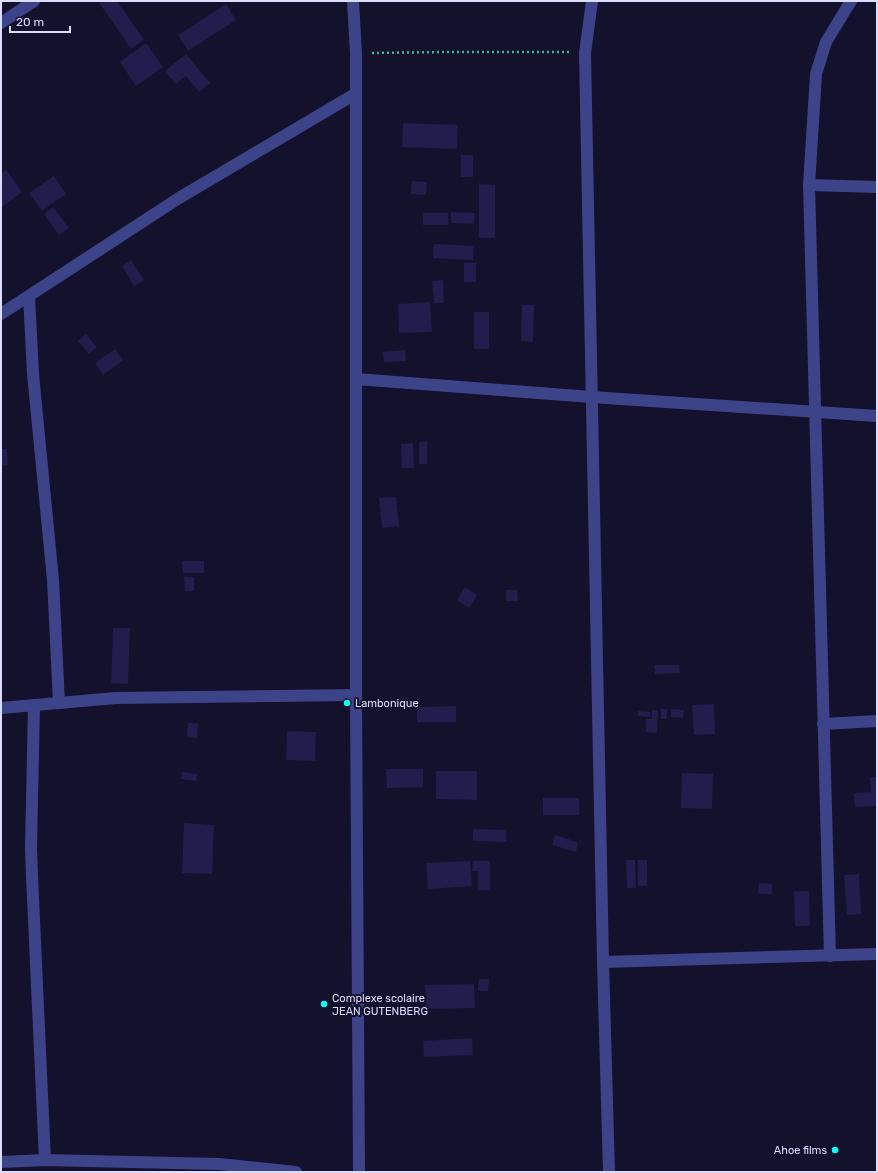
<svg xmlns="http://www.w3.org/2000/svg" width="878" height="1173" font-family="Rubik,sans-serif">
<style>
.building{fill:#211d4c}
.lines{fill:none;stroke-linecap:round;stroke-linejoin:round}
.path{stroke:#32bda4;stroke-width:2.5;stroke-dasharray:2 3;stroke-linecap:butt}
.street{stroke:#3d4389;stroke-width:12}
.poi-dot{fill:#0afdf9;stroke:#13112b;stroke-width:1.5}
.labels{text-anchor:middle;stroke-width:4;stroke-linejoin:round;paint-order:stroke}
.poi-label{font-size:11px;fill:#dcdcff;stroke:#13112b;text-anchor:start}
</style>
<rect width="100%" height="100%" fill="#13112b"/>
<g class="building">
<path d="M98,1H117L144,40L131,49Z"/>
<path d="M226,4L236,20L188,51L178,35Z"/>
<path d="M146,43L163,67L136,86L120,62Z"/>
<path d="M186,54L210,83L199,92L186,76L176,84L165,71Z"/>
<path d="M403,123L458,125L457,149L402,147Z"/>
<rect x="461" y="155" width="12" height="22"/>
<path d="M6,170L22,192L2,207L1,174Z"/>
<path d="M54,176L66,194L42,211L29,193Z"/>
<path d="M412,181L427,182L426,195L411,194Z"/>
<path d="M479,184L495,185V238H479Z"/>
<path d="M53,207L69,228L59,235L44,214Z"/>
<path d="M451,212L475,213L474,224L451,223Z"/>
<rect x="423" y="213" width="25" height="12"/>
<path d="M434,244L474,246L473,260L433,258Z"/>
<path d="M131,260L144,280L134,286L122,266Z"/>
<rect x="464" y="263" width="12" height="19"/>
<path d="M443,280L444,303H434L432,281Z"/>
<path d="M430,302L432,332L399,333L398,304Z"/>
<path d="M522,305H534L533,342L521,341Z"/>
<rect x="474" y="312" width="15" height="37"/>
<path d="M86,334L97,347L89,354L78,341Z"/>
<path d="M115,349L123,360L103,375L95,363Z"/>
<path d="M405,350L406,361L384,362L383,352Z"/>
<path d="M427,441V464H419V442Z"/>
<path d="M413,443L414,468H402L401,444Z"/>
<path d="M1,449H7L8,465L1,466Z"/>
<path d="M396,497L399,526L382,528L379,498Z"/>
<path d="M182,561H204V573H183Z"/>
<path d="M184,577H194V591H185Z"/>
<path d="M465,587L477,595L469,608L457,600Z"/>
<path d="M506,590H517L518,601H506Z"/>
<path d="M113,628H130L128,684L111,683Z"/>
<path d="M654,665H679L680,673L655,674Z"/>
<path d="M714,704L715,734L694,735L692,705Z"/>
<path d="M456,706V722H417V707Z"/>
<rect x="661" y="709" width="6" height="10"/>
<path d="M671,709L684,710L683,718L671,717Z"/>
<path d="M652,710H658L657,733L646,732V719H652Z"/>
<path d="M638,711L650,712V717L638,716Z"/>
<path d="M188,723H198L197,738L187,737Z"/>
<path d="M287,731L316,732L315,761L286,760Z"/>
<path d="M386,769H423V787L387,788Z"/>
<path d="M436,771H477V800L436,799Z"/>
<path d="M182,772L197,774L196,781L181,779Z"/>
<path d="M682,773L713,774L712,809L681,808Z"/>
<path d="M870,777H877V806L855,807L854,793L871,792Z"/>
<rect x="543" y="798" width="36" height="17"/>
<path d="M184,823L214,825L212,874L182,873Z"/>
<path d="M473,829L506,830V842L473,841Z"/>
<path d="M555,835L578,842L576,852L552,845Z"/>
<path d="M626,860H635L636,888H627Z"/>
<rect x="638" y="860" width="9" height="26"/>
<path d="M470,861L472,886L428,889L426,863Z"/>
<path d="M473,861H490V890H478V871H472Z"/>
<path d="M859,874L861,914L847,915L844,875Z"/>
<path d="M759,883L772,884V894H758Z"/>
<path d="M794,891H809L810,926H795Z"/>
<path d="M479,979H489L488,991H478Z"/>
<path d="M474,984L475,1008L426,1009L425,985Z"/>
<path d="M472,1038L473,1055L424,1057L423,1041Z"/>
</g>
<g class="lines">
<path class="path" d="M372,53L443,52H569"/>
<g class="street">
<path d="M353,1L356,54V695L359,1172"/>
<path d="M592,1L585,53L603,962L609,1172"/>
<path d="M1,23L34,1"/>
<path d="M809,185L877,187"/>
<path d="M29,296L33,374L53,580L59,703"/>
<path d="M1,314L179,198L355,94"/>
<path d="M356,379L591,397L877,416"/>
<path d="M34,705L31,848L32,876L45,1160"/>
<path d="M1,708L116,698L356,695"/>
<path d="M823,724L877,721"/>
<path d="M830,956L809,185L816,74L826,42L851,1"/>
<path d="M603,962L877,954"/>
<path d="M1,1162L45,1160L219,1164L296,1172"/>
</g>
</g>
<g class="poi-dot">
<circle cx="347" cy="703" r="4"/>
<circle cx="324" cy="1004" r="4"/>
<circle cx="835" cy="1150" r="4"/>
</g>
<g class="labels">
<g class="poi-label">
<text x="355" y="707">Lambonique</text>
<text x="332" y="1002">Complexe scolaire<tspan x="332" dy="13">JEAN GUTENBERG</tspan></text>
<text x="827" y="1154" text-anchor="end">Ahoe films</text>
</g>
</g>
<rect width="878" height="1173" fill="none" stroke="#dcdcff" stroke-width="4"/>
<path d="M10 26v6h60v-6" fill="none" stroke="#dcdcff" stroke-width="2"/>
<text x="16" y="26" font-size="12" fill="#dcdcff" stroke="#13112b" stroke-width="3" paint-order="stroke">20 m</text>
</svg>
